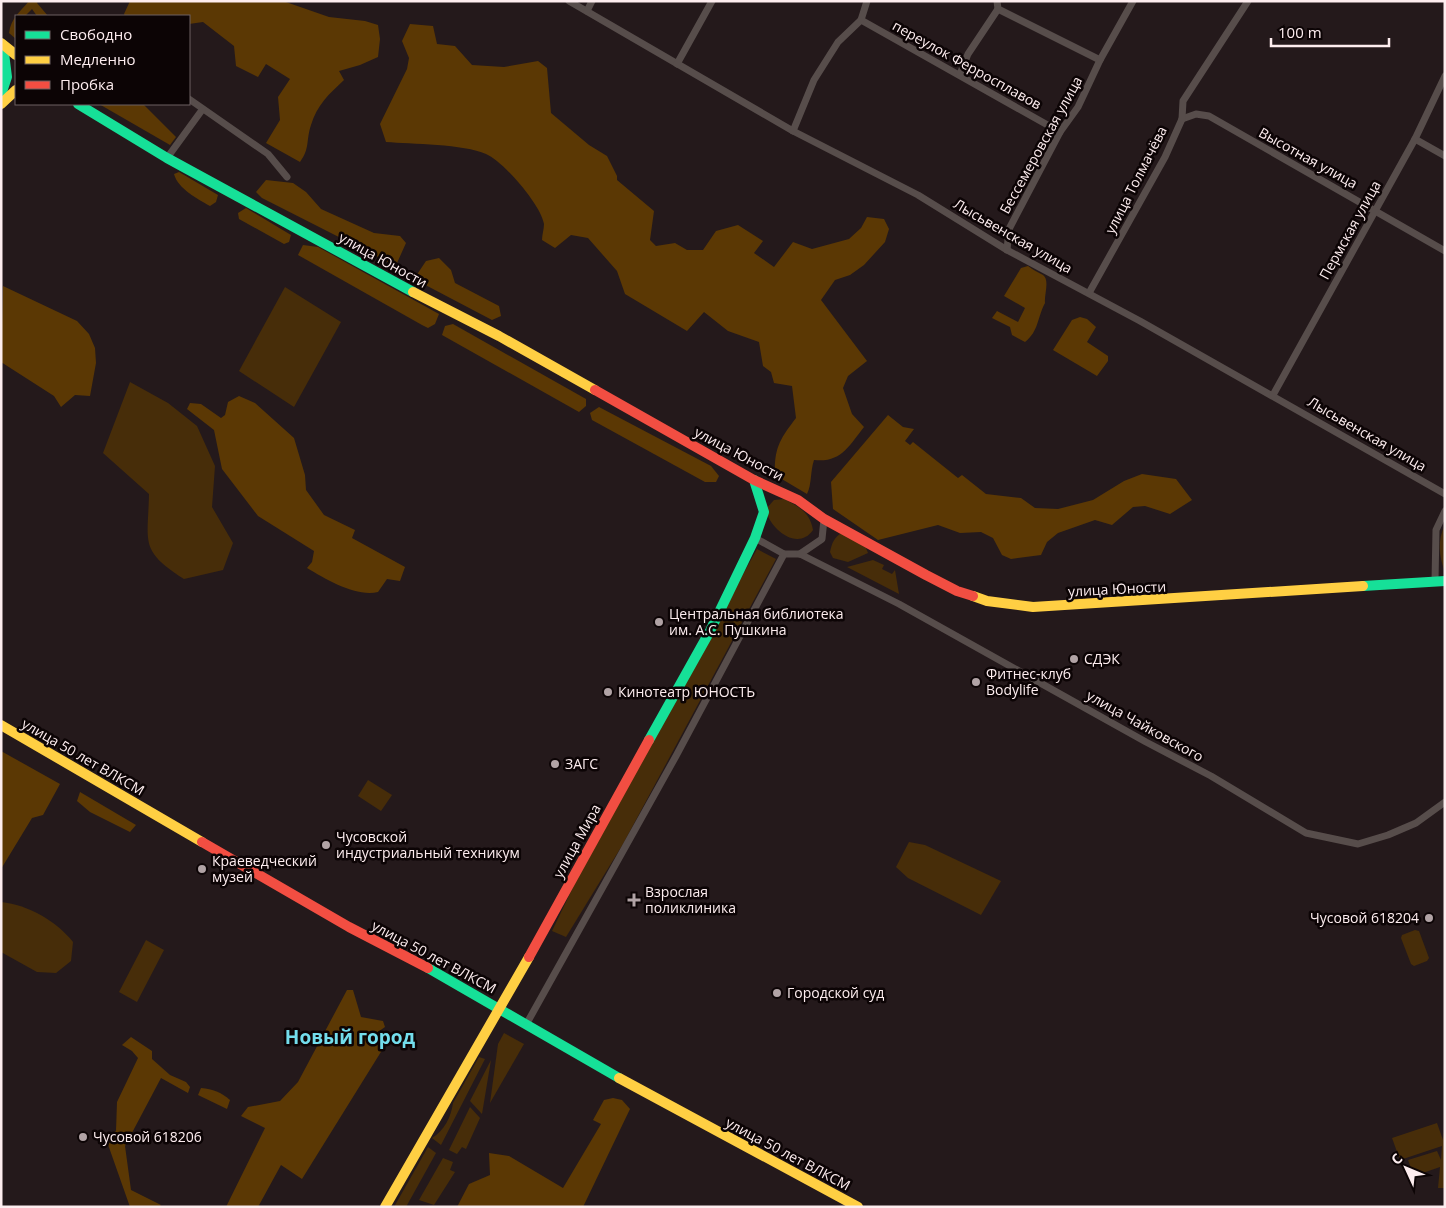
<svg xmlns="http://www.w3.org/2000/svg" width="1446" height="1208" font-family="'Open Sans',sans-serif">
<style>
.green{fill:#472d09}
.forest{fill:#5b3804}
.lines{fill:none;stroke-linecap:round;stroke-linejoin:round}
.street{stroke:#574d4b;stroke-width:7}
.fast{stroke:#16e098;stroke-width:10}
.slow{stroke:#ffcf43;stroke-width:10}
.jam{stroke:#f24e42;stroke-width:10}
.poi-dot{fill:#b1a3a5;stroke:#0c0405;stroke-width:2}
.labels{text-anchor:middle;stroke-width:5;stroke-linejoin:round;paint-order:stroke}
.street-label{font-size:14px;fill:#fdedef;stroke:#0c0405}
.poi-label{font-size:14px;fill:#fdedef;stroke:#0c0405;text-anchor:start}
.district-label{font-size:19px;font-weight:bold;fill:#73ddec;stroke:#0c0405}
</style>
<rect width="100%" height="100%" fill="#24191b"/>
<g class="green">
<path d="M285,287L341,322L294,407L239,371Z"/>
<path d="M130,382L168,403L197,426L215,466L212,507L233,543L223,570L184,579C139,550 148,543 149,494L103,453Z"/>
<path d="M784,499C799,507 810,512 813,530C798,552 769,529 766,509L774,500Z"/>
<path d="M1445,525V572C1439,557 1437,540 1445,525Z"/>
<path d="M842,533L866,548L868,553L848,562L833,558L830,552C832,543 834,537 842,533Z"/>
<path d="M757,549L776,559L623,844L566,937L552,931L590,852Z"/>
<path d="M873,560L884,565L882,569L892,574L895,570L899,594L847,567Z"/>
<path d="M368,780L392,795L381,811L358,796Z"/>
<path d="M909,842L925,845L1001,881L981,915L908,878L896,867Z"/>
<path d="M1,902C29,905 56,921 73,942L71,961L56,973L37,972L1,952Z"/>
<path d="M1415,930L1419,931L1429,958L1427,961L1414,966L1411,964L1401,938L1402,935Z"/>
<path d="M146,940L164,950L137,1002L119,992Z"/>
<path d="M504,1033L524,1044L490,1103L498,1044Z"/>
<path d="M479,1057L485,1059L441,1145L432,1138C444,1131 451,1117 453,1103Z"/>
<path d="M491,1060L482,1114L470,1101Z"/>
<path d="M470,1107L480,1118L466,1149L462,1147L457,1154L449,1150Z"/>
<path d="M1437,1123L1443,1140L1445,1124V1188H1438L1440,1167L1414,1176L1408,1160L1437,1151L1441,1160L1442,1146L1400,1160L1392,1138Z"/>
<path d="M428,1147L436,1153L406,1207H394Z"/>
<path d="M443,1158L453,1162L450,1170L455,1172L434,1205L419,1200Z"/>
</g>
<g class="forest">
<path d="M29,1H38L37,3L48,16H37L32,9L25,16H16V39L9,33C11,18 20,12 29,1Z"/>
<path d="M130,1H283L329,17L365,21L378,25L380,39L378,57L360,65L339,71L344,80C329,94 317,105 311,125C306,140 310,149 300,162L266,143L280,120L278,97L290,79L266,64L258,77L236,66L234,46L203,22L189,24V16H125L124,14Z"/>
<path d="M410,24L433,26L437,44L455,46L472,65L504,67L538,61L547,68L551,113L589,145L607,156L617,176V180L654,211L650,240L656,246L675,243L687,250H703L716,231L738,225L763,241L754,253L774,267L793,242L812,249L849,239L861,228L867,217L884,219L889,229L885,242L864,265L850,275L835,280L821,300L867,361L848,376L843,388L852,414L864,427C849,446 841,463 814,460C810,472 812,484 807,494L775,475C774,448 780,439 796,418L792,386L774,383L771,372L763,366L759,342L728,331L704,312L687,331L625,294L617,271L588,238L571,235L555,248L542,240C542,235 544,229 544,224C541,205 503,161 486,154C464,144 411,144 386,142L380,124L407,69L409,58L402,41Z"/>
<path d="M99,104H143L176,137L170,145Z"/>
<path d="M179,172L218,195L216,202L210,206C198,199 178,189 174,174Z"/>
<path d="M266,180L293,183L306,192L321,209L374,233L400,236L406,243L397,263L392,264L262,198L256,192Z"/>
<path d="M246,208L291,235L289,242L284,244L239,219L238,213Z"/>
<path d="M303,245L318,247L439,314L435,324L428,328L422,325L298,255Z"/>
<path d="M439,258L451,270L455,283L499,306L501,316L492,320L414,279L426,261Z"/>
<path d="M1028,266C1033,270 1038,272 1043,275C1050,280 1044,295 1045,303C1037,318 1039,331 1025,342L1012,335L1010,327L992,318L997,311L1018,322L1025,308L1004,296L1021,268Z"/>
<path d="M3,286L77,321L89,334L95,348L96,363L90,396L75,395L61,407L54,396L1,362Z"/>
<path d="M1080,317L1087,319L1096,327L1087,342L1108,356V361L1097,376L1053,350L1072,320Z"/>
<path d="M453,324L586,399V406L579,412L442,335L445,326Z"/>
<path d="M239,396L255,403L294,438L305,475L306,490L324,515L355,530L352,538L405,567L400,581L387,579L378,592C356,597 327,580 307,568L312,562L314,551L258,516L222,469L214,430L187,409L190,403L201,404L221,418L225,415L228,402Z"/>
<path d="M599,407L711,466L719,476L716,482H705L592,420L590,413Z"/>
<path d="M888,415L903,427L914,429L905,441L910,445L913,442L958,478L962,475L986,494L1021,498L1035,508L1058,509L1093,500L1124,481L1142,474L1176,479L1192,500L1170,514L1145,506L1133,507L1112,525L1095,520L1058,533L1047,542L1041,555L1011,559L1002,555L993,538L981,532L960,533L938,525L878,540L833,509L831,482Z"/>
<path d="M1,751L60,784L43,815L32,818L1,869Z"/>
<path d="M80,792L136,825L130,832L90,812L77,801Z"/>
<path d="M347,990H353L361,1017L383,1021L385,1027L375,1034V1039L384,1047L302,1179L281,1165L258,1207H226L265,1128L241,1116L248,1107L280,1101L298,1082Z"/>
<path d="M131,1037L152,1051V1059L170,1075L186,1082L190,1087L188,1093L161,1078L125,1146L131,1190L161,1205L159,1207H130L105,1136L116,1131L117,1102L138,1058L132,1051L122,1045Z"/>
<path d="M201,1088C213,1089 221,1092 230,1100L227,1109L198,1095Z"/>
<path d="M613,1098L622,1100L630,1109L583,1207H457L469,1184L490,1175L489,1153L509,1156L563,1188L601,1124L593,1120L604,1100Z"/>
</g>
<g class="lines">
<g class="street">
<path d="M569,1L793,131L918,195L1007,250L1140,321L1445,494"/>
<path d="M997,1L998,9L1100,60"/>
<path d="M587,11L592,1"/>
<path d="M861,20L1060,132"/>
<path d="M677,64L712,1"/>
<path d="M960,74L968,54L998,9"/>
<path d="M189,99L268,154L287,177"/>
<path d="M1182,119L1196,114L1209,116L1445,251"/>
<path d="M793,131L814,80L838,42L861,20L867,1"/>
<path d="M1415,139L1445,156"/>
<path d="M167,158L202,110"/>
<path d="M1007,250L1009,229L1060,132L1078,107L1100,60L1133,1"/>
<path d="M1089,293L1165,157L1182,119L1183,101L1248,1"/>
<path d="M1273,395L1415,139L1445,76"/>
<path d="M755,538L784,554H800L899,604L1146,742L1211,776L1306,833L1358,844L1388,835L1416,823L1445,802"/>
<path d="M800,554L822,539L824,519"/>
<path d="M1435,581L1436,530L1445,511"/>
<path d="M527,1023L676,756L784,554"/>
</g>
<g class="fast">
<path d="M1,95L7,77L3,45"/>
<path d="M78,104L167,158L413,292"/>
<path d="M1363,586L1445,581"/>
<path d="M649,740L710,631L755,538L764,512L754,480"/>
<path d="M428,968L619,1078"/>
</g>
<g class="slow">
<path d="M1,43L16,55"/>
<path d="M1,104L16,90"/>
<path d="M413,292L499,336L595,390"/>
<path d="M973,596L987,601L1033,607L1363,586"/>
<path d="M1,725L202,842"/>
<path d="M619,1078L858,1207"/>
<path d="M385,1207L529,957"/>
</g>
<g class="jam">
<path d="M595,390L754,480L798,500L824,519L926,575L957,591L973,596"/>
<path d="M202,842L349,927L428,968"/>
<path d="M529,957L649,740"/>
</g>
</g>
<g class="poi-dot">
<circle cx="659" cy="622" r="5"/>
<circle cx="1074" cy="659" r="5"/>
<circle cx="976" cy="682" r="5"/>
<circle cx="608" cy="692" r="5"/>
<circle cx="555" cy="764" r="5"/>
<circle cx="326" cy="845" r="5"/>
<circle cx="202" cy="869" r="5"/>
<path d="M631.5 892.5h5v5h5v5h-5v5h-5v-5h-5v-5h5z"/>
<circle cx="1429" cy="918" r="5"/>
<circle cx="777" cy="993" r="5"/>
<circle cx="83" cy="1137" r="5"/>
</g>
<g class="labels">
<g class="street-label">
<text transform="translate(967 65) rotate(29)" y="5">переулок Ферросплавов</text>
<text transform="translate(1041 145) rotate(-61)" y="5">Бессемеровская улица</text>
<text transform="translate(1308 158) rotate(29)" y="5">Высотная улица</text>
<text transform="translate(1136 180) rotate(-63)" y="5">улица Толмачёва</text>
<text transform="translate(1350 230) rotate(-61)" y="5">Пермская улица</text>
<text transform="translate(1013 236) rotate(30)" y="5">Лысьвенская улица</text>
<text transform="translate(383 260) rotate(29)" y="5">улица Юности</text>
<text transform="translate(1367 434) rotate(30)" y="5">Лысьвенская улица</text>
<text transform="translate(739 454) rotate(28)" y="5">улица Юности</text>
<text transform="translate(1117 589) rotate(-3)" y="5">улица Юности</text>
<text transform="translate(1145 726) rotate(29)" y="5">улица Чайковского</text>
<text transform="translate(83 757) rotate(30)" y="5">улица 50 лет ВЛКСМ</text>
<text transform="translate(577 841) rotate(-61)" y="5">улица Мира</text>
<text transform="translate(434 957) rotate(28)" y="5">улица 50 лет ВЛКСМ</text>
<text transform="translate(788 1154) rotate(28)" y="5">улица 50 лет ВЛКСМ</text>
</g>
<g class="poi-label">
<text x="669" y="619">Центральная библиотека<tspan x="669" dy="16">им. А.С. Пушкина</tspan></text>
<text x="1084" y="664">СДЭК</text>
<text x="986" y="679">Фитнес-клуб<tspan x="986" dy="16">Bodylife</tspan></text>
<text x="618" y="697">Кинотеатр ЮНОСТЬ</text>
<text x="565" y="769">ЗАГС</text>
<text x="336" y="842">Чусовской<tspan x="336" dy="16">индустриальный техникум</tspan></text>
<text x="212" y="866">Краеведческий<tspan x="212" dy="16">музей</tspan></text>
<text x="645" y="897">Взрослая<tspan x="645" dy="16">поликлиника</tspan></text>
<text x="1419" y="923" text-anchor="end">Чусовой 618204</text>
<text x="787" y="998">Городской суд</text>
<text x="93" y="1142">Чусовой 618206</text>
</g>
<g class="district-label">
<text x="350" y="1044">Новый город</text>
</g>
</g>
<rect width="1446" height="1208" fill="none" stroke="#fdedef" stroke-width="5"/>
<rect x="15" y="15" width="175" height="90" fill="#0c0405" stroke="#6c6163"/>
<rect x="25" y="31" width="25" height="8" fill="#16e098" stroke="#6c6163"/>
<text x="60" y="40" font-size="15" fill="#fdedef">Свободно</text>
<rect x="25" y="56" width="25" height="8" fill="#ffcf43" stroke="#6c6163"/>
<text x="60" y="65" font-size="15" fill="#fdedef">Медленно</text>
<rect x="25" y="81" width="25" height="8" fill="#f24e42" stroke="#6c6163"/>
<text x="60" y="90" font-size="15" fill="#fdedef">Пробка</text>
<g transform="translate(1406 1168) rotate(314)" stroke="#0c0405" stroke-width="4" paint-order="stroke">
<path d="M0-4L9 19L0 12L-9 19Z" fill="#fdedef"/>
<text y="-8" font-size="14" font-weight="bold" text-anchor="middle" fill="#fdedef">С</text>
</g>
<path d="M1271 38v8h118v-8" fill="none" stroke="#fdedef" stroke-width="2.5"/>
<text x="1278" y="38" font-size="15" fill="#fdedef" stroke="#0c0405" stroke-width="4" paint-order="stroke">100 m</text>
</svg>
